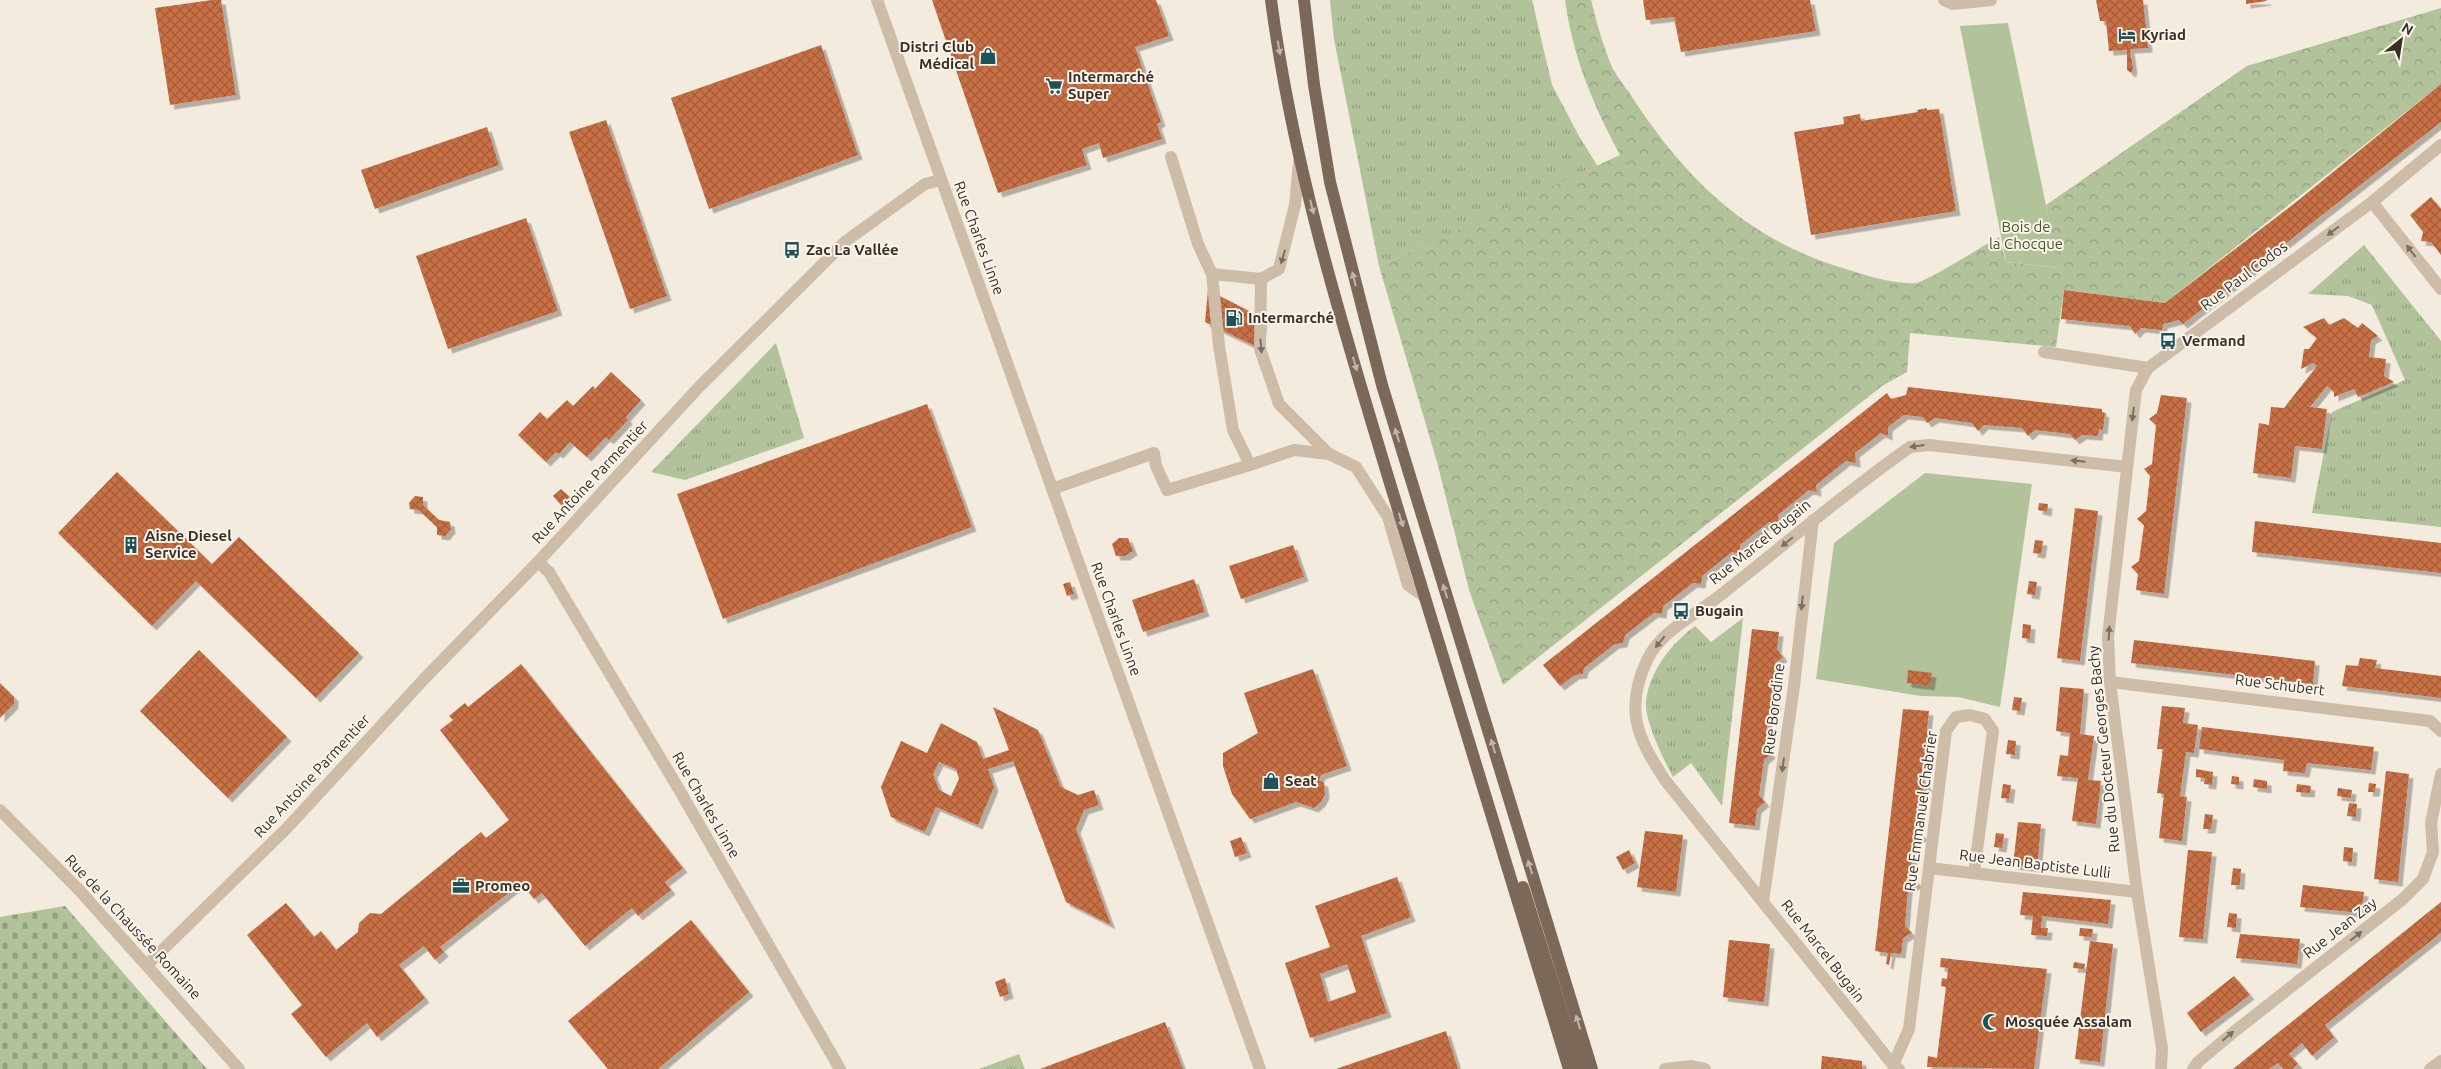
<svg xmlns="http://www.w3.org/2000/svg" width="2441" height="1069" font-family="Ubuntu,sans-serif">
<style>
.grass{fill:url(#grass-tufts)}
.forest{fill:url(#forest-crowns)}
.cemetery{fill:url(#cemetery-stones)}
.green{fill:#b2c39c}
.building{fill:url(#building-cross-hatch);fill-rule:evenodd;filter:url(#shadow)}
.lines{fill:none;stroke-linecap:round;stroke-linejoin:round}
.minor{stroke:#ccbca8;stroke-width:12}
.major{stroke:#7b6859;stroke-width:12}
.oneway{fill:#c1b5a9}
.oneway2{fill:#7b6e62}
.labels{text-anchor:middle;stroke-width:4;stroke-linejoin:round;paint-order:stroke}
.poi-label{font-size:15px;font-weight:bold;fill:#382f29;stroke:#faf4ea;text-anchor:start}
.park-label{font-size:15px;fill:#43572c;stroke:#faf4ea}
.street-label{font-size:15px;fill:#382f29;stroke:#faf4ea}
</style>
<defs>
<pattern id="grass-tufts" width="24" height="20" patternUnits="userSpaceOnUse" patternTransform="scale(1.25)"><rect width="24" height="20" fill="#b2c39c"/><path d="M3 7l-1-3M5 7V3M7 7l1-3M15 17l-1-3M17 17v-4M19 17l1-3" fill="none" stroke="#929f7f"/></pattern>
<pattern id="forest-crowns" width="20" height="18" patternUnits="userSpaceOnUse" patternTransform="scale(1.25)"><rect width="20" height="18" fill="#b2c39c"/><path d="M2 6a3 3 0 1 1 6 0M12 15a3 3 0 1 1 6 0" fill="none" stroke="#929f7f"/></pattern>
<pattern id="cemetery-stones" width="16" height="16" patternUnits="userSpaceOnUse" patternTransform="scale(1.25)"><rect width="16" height="16" fill="#b2c39c"/><path d="M2 7V4a2 2 0 0 1 4 0v3zM10 15v-3a2 2 0 0 1 4 0v3z" fill="#929f7f"/></pattern>
<pattern id="building-cross-hatch" width="8" height="8" patternUnits="userSpaceOnUse" patternTransform="scale(1.25)"><rect width="8" height="8" fill="#c97145"/><path d="M0 0l8 8M0 8l8-8" fill="none" stroke="#a45d3a"/></pattern>
<filter id="shadow"><feDropShadow dx="4.5" dy="4.5" stdDeviation="0" flood-color="#0004"/></filter>
</defs>
<rect width="100%" height="100%" fill="#f3ebdd"/>
<g class="grass">
<path d="M1330,0H1532L1552,85L1579,136L1598,167L1379,266L1334,39Z"/>
<path d="M2364,245L2441,341V527L2312,513L2332,412L2405,380L2372,305L2348,296L2308,294Z"/>
<path d="M776,343L804,438L685,480L651,472Z"/>
<path d="M1743,618L1722,806L1691,763L1673,777C1664,760 1644,720 1646,701C1650,670 1671,644 1695,626L1711,642Z"/>
<path d="M1019,1054L1025,1069H979Z"/>
</g>
<path class="forest" d="M1565,0H1591C1597,23 1603,47 1613,69C1619,80 1628,90 1634,100C1688,182 1750,241 1846,269C1865,275 1896,285 1916,283C1926,282 1986,244 1999,237L2006,262L2058,268L2046,205L2247,66L2441,8V84L2165,303L2064,290L2056,347L1910,333L1907,372L1882,386L1503,685L1469,590L1437,462L1379,266L1620,155C1593,104 1573,58 1565,0Z"/>
<path class="cemetery" d="M65,906L207,1069H0V917Z"/>
<g class="green">
<path d="M2008,23L2059,268L2006,262L1960,26Z"/>
<path d="M1925,473L2032,484L2000,707L1958,697L1921,696L1816,679L1834,543Z"/>
</g>
<g class="building">
<path d="M212,0H221L236,95L170,105L155,8Z"/>
<path d="M932,0H1156L1169,36L1135,47L1161,122L1157,124L1162,139L1103,158L1099,143L1082,149L1087,165L998,193Z"/>
<path d="M1643,0H1810L1816,31L1681,52L1674,17L1646,20Z"/>
<path d="M2096,0H2143L2148,48L2130,49L2133,69L2131,73L2127,70V50L2109,51L2106,21H2100Z"/>
<path d="M2246,0H2266L2267,1L2246,4Z"/>
<path d="M821,45L858,155L709,209L671,98Z"/>
<path d="M2441,84V122L2183,324L2179,320L2163,324L2162,330L2141,328L2135,334L2130,326L2061,319L2064,290L2165,303L2300,199Z"/>
<path d="M1927,108V110L1939,109L1956,211L1811,235L1794,132L1844,124L1843,117L1860,114L1861,121L1918,112L1917,110Z"/>
<path d="M606,120L667,296L630,309L569,132Z"/>
<path d="M487,127L499,165L375,209L361,170Z"/>
<path d="M2431,197L2441,209V255L2431,242L2421,241L2423,232L2410,215Z"/>
<path d="M526,218L558,311L448,349L416,256Z"/>
<path d="M1208,290L1263,318L1259,348L1205,322Z"/>
<path d="M2324,318L2329,325L2344,318L2358,328L2362,323L2378,336L2371,340L2369,357L2386,359L2384,376L2394,382L2358,397L2354,389L2334,397V392L2327,386L2310,407L2327,409L2322,449L2295,446L2291,478L2253,473L2259,423L2269,425L2271,407L2284,408L2317,366L2313,363L2301,369L2304,349H2309L2317,338L2303,327Z"/>
<path d="M611,372L641,400L626,417L628,420L609,440L606,437L587,457L570,442L559,454L556,452L546,462L518,435L540,412L547,419L567,400L573,406L593,386L595,389Z"/>
<path d="M1908,387L2102,409V412L2105,413L2103,430L2099,429L2098,436L2082,435L2075,440L2070,434L2035,430L2028,436L2022,428L1984,425L1978,431L1972,423L1935,418L1927,423L1923,417L1904,415L1888,427V436L1881,433L1855,453L1856,463L1846,461L1816,485L1817,492L1809,490L1778,515L1779,525L1769,522L1740,545V554L1732,552L1702,576L1701,584L1693,583L1663,606L1662,614L1654,613L1625,635L1623,643L1615,644L1584,668L1583,674L1575,675L1560,686L1543,665L1887,393L1891,399L1906,395Z"/>
<path d="M2161,395L2187,398L2164,594L2136,590L2138,574L2131,567L2139,561L2144,525L2137,519L2146,511L2150,476L2144,469L2152,464L2156,425L2149,419L2157,413Z"/>
<path d="M927,404L972,527L723,619L677,494Z"/>
<path d="M117,472L212,564L239,537L359,653L316,698L196,581L152,626L58,533Z"/>
<path d="M561,489L570,497L562,506L553,496Z"/>
<path d="M415,496L423,497V505L439,520L450,522L451,529L445,536L437,535V527L419,510L410,509L409,503Z"/>
<path d="M2039,503L2048,504L2047,512L2038,510Z"/>
<path d="M2075,508L2098,511L2080,661L2057,658Z"/>
<path d="M2255,521L2441,543V573L2252,552Z"/>
<path d="M1119,538H1128L1133,551L1125,556H1116L1112,544Z"/>
<path d="M2035,540L2043,541L2041,554L2033,553Z"/>
<path d="M1293,545L1304,577L1241,599L1229,566Z"/>
<path d="M1194,579L1205,612L1143,632L1132,600Z"/>
<path d="M2029,581L2037,582L2035,595L2027,594Z"/>
<path d="M1070,582L1074,594L1067,596L1063,584Z"/>
<path d="M2023,624L2031,625L2030,639L2022,638Z"/>
<path d="M1752,629L1779,632L1777,649L1783,657L1775,663L1771,697L1777,705L1769,710L1765,747L1771,754L1764,760L1759,795L1765,802L1757,809L1755,826L1729,823Z"/>
<path d="M2134,640L2315,661L2313,684L2131,663Z"/>
<path d="M199,650L287,737L228,798L140,711Z"/>
<path d="M2360,658L2377,660L2375,668L2441,676V698L2342,686L2346,665L2358,666Z"/>
<path d="M521,664L683,868L665,882L671,890L638,916L632,908L585,946L542,893L534,899L521,883L440,947L444,952L435,960L424,946L399,965L425,998L377,1037L367,1023L326,1057L291,1014L302,1005L247,935L286,903L314,937L321,931L336,950L358,932L359,923L370,913L381,914L481,832L486,838L509,820L440,730L453,720L449,716L465,703L468,707Z"/>
<path d="M1313,669L1347,766L1321,775L1319,780L1324,783L1325,794L1321,802L1314,808L1296,802L1250,819L1232,794L1223,766V753L1258,733L1244,693Z"/>
<path d="M1908,670L1932,673L1930,686L1907,683Z"/>
<path d="M0,683L14,697V704L0,718Z"/>
<path d="M2060,687L2084,689L2080,734L2094,736L2088,780L2101,781L2096,824L2072,821L2078,778L2057,776L2060,755L2068,756L2070,733L2056,731Z"/>
<path d="M2014,697L2022,698L2020,711L2012,710Z"/>
<path d="M2162,706L2185,708L2183,723L2198,725L2194,753L2186,752L2180,796L2187,797L2182,841L2159,838L2164,794L2157,793L2163,749H2157Z"/>
<path d="M993,707L1038,730L1061,787L1078,795L1094,790L1099,805L1084,810L1076,829L1111,925L1066,902L1013,761L988,769L994,787L978,825L936,807L925,832L891,817L881,787L901,741L927,753L941,723L977,742L983,759L1009,750ZM939,762L956,769L959,779L951,796L939,790L933,774Z"/>
<path d="M1903,709L1929,711L1927,729L1934,736L1926,741L1921,778L1928,787L1920,792L1916,828L1923,836L1915,841L1910,875L1918,883L1908,889L1905,926L1912,933L1903,938L1901,954L1891,953L1889,965L1886,964L1888,953L1875,951Z"/>
<path d="M2202,727L2374,747L2371,770L2307,763L2305,773L2283,771L2284,760L2199,749Z"/>
<path d="M2008,740L2016,741L2015,755L2006,754Z"/>
<path d="M2196,769L2213,772L2212,785L2204,784L2205,778L2196,777Z"/>
<path d="M2386,771L2409,774L2398,882L2374,879Z"/>
<path d="M2232,776L2239,777V785L2231,784Z"/>
<path d="M2254,779L2267,781V789L2253,787Z"/>
<path d="M2369,783L2376,784L2375,792H2368Z"/>
<path d="M2003,784L2011,785L2009,799L2001,798Z"/>
<path d="M2297,784L2311,786L2310,793L2296,792Z"/>
<path d="M2338,788L2352,790L2351,798L2337,796Z"/>
<path d="M2349,803L2357,804L2356,817L2347,816Z"/>
<path d="M2205,814L2213,815L2211,829H2203Z"/>
<path d="M2018,822L2041,824L2037,868L2013,865Z"/>
<path d="M1645,831L1683,835L1676,892L1637,887Z"/>
<path d="M1996,833L2004,834L2002,848L1994,847Z"/>
<path d="M1241,837L1247,853L1235,857L1230,841Z"/>
<path d="M2344,847L2353,848L2352,862L2343,861Z"/>
<path d="M1629,850L1635,863L1623,870L1616,857Z"/>
<path d="M2188,850L2212,852L2203,939L2179,937Z"/>
<path d="M2233,868L2241,869L2240,885H2231Z"/>
<path d="M1397,877L1411,917L1361,936L1387,1013L1310,1038L1285,963L1330,947L1315,906ZM1347,964L1356,992L1328,1002L1320,974Z"/>
<path d="M2303,885L2364,892L2361,913L2300,907Z"/>
<path d="M2023,892L2111,900L2108,924L2042,916L2041,928H2048L2047,936L2031,935L2033,916L2020,915Z"/>
<path d="M2441,902V933L2325,1025L2334,1037L2312,1056L2302,1043L2289,1054L2298,1064L2292,1069H2283L2278,1063L2269,1069H2233Z"/>
<path d="M2229,913L2237,914L2236,928L2227,927Z"/>
<path d="M691,920L749,992L658,1069H608L568,1021Z"/>
<path d="M2080,928L2093,929L2092,937L2079,936Z"/>
<path d="M2240,934L2300,939L2297,964L2236,958Z"/>
<path d="M1729,940L1770,944L1764,1002L1723,997Z"/>
<path d="M2090,941L2113,944L2100,1062L2075,1059Z"/>
<path d="M1941,958L2047,969L2034,1069L1927,1067L1928,1056L1937,1058L1946,987L1941,986L1942,978L1947,979L1948,968L1940,967Z"/>
<path d="M2074,962L2085,964L2084,969L2073,968Z"/>
<path d="M2234,976L2250,995L2201,1032L2187,1013Z"/>
<path d="M1005,978L1009,994L1000,997L995,982Z"/>
<path d="M1165,1022L1183,1069H1040Z"/>
<path d="M1446,1031L1458,1069H1336Z"/>
<path d="M1822,1056L1862,1061V1069H1821Z"/>
</g>
<g class="lines">
<g class="minor">
<path d="M877,0L1260,1069"/>
<path d="M1944,0L1953,4L1991,0"/>
<path d="M1171,157L1198,244L1212,274"/>
<path d="M1299,162L1295,205L1279,269L1261,279L1212,274L1219,346L1233,430L1250,465L1294,450L1329,454"/>
<path d="M2372,202L2441,289"/>
<path d="M1261,279L1260,349L1279,404L1329,454L1356,467L1388,517L1408,585L1424,596"/>
<path d="M2044,352L2148,368"/>
<path d="M1052,489L1154,453L1156,466L1167,490L1250,465"/>
<path d="M538,562L549,572L677,786L840,1069"/>
<path d="M2110,682L2430,721L2441,731"/>
<path d="M0,810L80,891L239,1069"/>
<path d="M1929,868L2137,892"/>
<path d="M1763,902L1794,686L1813,520"/>
<path d="M147,965L287,828L425,678L538,562L699,387L846,241L925,184L941,180"/>
<path d="M1893,1065L1909,1029L1946,731L1956,717L1970,715L1985,719L1993,731L1974,873"/>
<path d="M1665,1069L1692,1066L1705,1069"/>
<path d="M1899,1069L1893,1065L1863,1027L1665,780C1637,737 1624,710 1647,660C1661,631 1694,616 1718,597C1782,547 1843,494 1910,447L1929,445L2127,467"/>
<path d="M2161,1069L2162,1048L2137,892L2110,682L2108,637L2136,390L2148,368L2372,202L2441,145"/>
<path d="M2193,1069L2198,1062L2235,1031L2403,899L2423,879L2433,852L2431,823L2441,774"/>
<path d="M2430,1069L2441,1061"/>
</g>
<g class="major">
<path d="M1271,0C1293,168 1344,331 1393,493C1451,685 1511,877 1569,1069"/>
<path d="M1304,0L1314,85L1330,182L1382,385L1592,1069"/>
<path d="M1523,887L1580,1069"/>
</g>
</g>
<defs><path id="oneway-solid" d="M-6-.8H1V-3.2L6.5 0L1 3.2V.8H-6Z" transform="scale(1.25)"/></defs>
<g class="oneway">
<use href="#oneway-solid" transform="translate(1279 48) rotate(80)"/>
<use href="#oneway-solid" transform="translate(1312 207) rotate(76)"/>
<use href="#oneway-solid" transform="translate(1354 279) rotate(-104)"/>
<use href="#oneway-solid" transform="translate(1355 364) rotate(74)"/>
<use href="#oneway-solid" transform="translate(1397 435) rotate(-107)"/>
<use href="#oneway-solid" transform="translate(1401 520) rotate(73)"/>
<use href="#oneway-solid" transform="translate(1445 591) rotate(-107)"/>
<use href="#oneway-solid" transform="translate(1493 746) rotate(-107)"/>
<use href="#oneway-solid" transform="translate(1530 867) rotate(-107)"/>
<use href="#oneway-solid" transform="translate(1578 1022) rotate(-107)"/>
</g>
<g class="oneway2">
<use href="#oneway-solid" transform="translate(2333 231) rotate(143)"/>
<use href="#oneway-solid" transform="translate(2411 251) rotate(-128)"/>
<use href="#oneway-solid" transform="translate(1283 257) rotate(106)"/>
<use href="#oneway-solid" transform="translate(1261 346) rotate(85)"/>
<use href="#oneway-solid" transform="translate(2133 414) rotate(97)"/>
<use href="#oneway-solid" transform="translate(1917 446) rotate(172)"/>
<use href="#oneway-solid" transform="translate(2078 461) rotate(-174)"/>
<use href="#oneway-solid" transform="translate(1787 542) rotate(141)"/>
<use href="#oneway-solid" transform="translate(1802 603) rotate(96)"/>
<use href="#oneway-solid" transform="translate(2109 633) rotate(-86)"/>
<use href="#oneway-solid" transform="translate(1660 642) rotate(129)"/>
<use href="#oneway-solid" transform="translate(1783 765) rotate(98)"/>
<use href="#oneway-solid" transform="translate(2356 936) rotate(-38)"/>
<use href="#oneway-solid" transform="translate(2228 1036) rotate(-40)"/>
</g>
<defs>
<g id="hotel-bare" transform="scale(1.35)"><path d="M-6-4.5h1.5V1H6V5H4.5V3h-9V5H-6ZM-4 0a1.8 1.8 0 1 1 3.6 0ZM.5 0V-2.5h3Q6-2.5 6 0Z" fill="#1d525b" stroke="#faf4ea" stroke-width="2.5" paint-order="stroke"/></g>
<g id="shop-bare" transform="scale(1.35)"><path d="M-5-2.5h2.3a2.7 3.5 0 0 1 5.4 0H5L5.5 6h-11ZM-1.5-2.5h3a1.5 2.3 0 0 0-3 0Z" fill="#1d525b" stroke="#faf4ea" stroke-width="2.5" paint-order="stroke"/></g>
<g id="supermarket-bare" transform="scale(1.35)"><path d="M-6-5.5h2.5l.6 2H6L4.5 2H-2.5L-4.4-4H-6ZM-1.5 3.2a1.3 1.3 0 1 0 .1 0ZM3 3.2a1.3 1.3 0 1 0 .1 0Z" fill="#1d525b" stroke="#faf4ea" stroke-width="2.5" paint-order="stroke"/></g>
<g id="bus-bare" transform="scale(1.35)"><path d="M-5-6H5V4H4V6H2V4H-2V6H-4V4H-5ZM-3.5-4V0h7V-4ZM-3.5 1.2v1.5H-2V1.2ZM2 1.2v1.5H3.5V1.2Z" fill="#1d525b" stroke="#faf4ea" stroke-width="2.5" paint-order="stroke"/></g>
<g id="fuel-bare" transform="scale(1.35)"><path d="M-5.5-6h7V0h2V4h1.3V-2.5L3-4.5l.8-.8L6-3V5H2.5V1h-1V6h-7ZM-4.2-4.7v3.2H.2V-4.7Z" fill="#1d525b" stroke="#faf4ea" stroke-width="2.5" paint-order="stroke"/></g>
<g id="building-bare" transform="scale(1.35)"><path d="M-4-6H4V6H1V3H-1V6H-4ZM-2.5-4.3h1.7v1.8h-1.7ZM.8-4.3h1.7v1.8H.8ZM-2.5-1h1.7V.8h-1.7ZM.8-1h1.7V.8H.8Z" fill="#1d525b" stroke="#faf4ea" stroke-width="2.5" paint-order="stroke"/></g>
<g id="office-bare" transform="scale(1.35)"><path d="M-6-3h4V-5.5h4V-3h4V5H-6ZM-1-4.5V-3h2v-1.5ZM-6 0V1H6V0Z" fill="#1d525b" stroke="#faf4ea" stroke-width="2.5" paint-order="stroke"/></g>
<g id="mosque-bare" transform="scale(1.35)"><path d="M3.5-4.9A6 6 0 1 0 3.5 4.9A5 5 0 1 1 3.5-4.9Z" fill="#1d525b" stroke="#faf4ea" stroke-width="2.5" paint-order="stroke"/></g>
</defs>
<g fill-rule="evenodd">
<use href="#hotel-bare" x="2127" y="35"/>
<use href="#shop-bare" x="988" y="56"/>
<use href="#supermarket-bare" x="1054" y="86"/>
<use href="#bus-bare" x="792" y="250"/>
<use href="#fuel-bare" x="1234" y="318"/>
<use href="#bus-bare" x="2168" y="341"/>
<use href="#building-bare" x="131" y="545"/>
<use href="#bus-bare" x="1681" y="611"/>
<use href="#shop-bare" x="1271" y="781"/>
<use href="#office-bare" x="461" y="886"/>
<use href="#mosque-bare" x="1991" y="1022"/>
</g>
<g class="labels">
<g class="poi-label">
<text x="2141" y="40">Kyriad</text>
<text x="974" y="52" text-anchor="end">Distri Club<tspan x="974" dy="17">Médical</tspan></text>
<text x="1068" y="82">Intermarché<tspan x="1068" dy="17">Super</tspan></text>
<text x="806" y="255">Zac La Vallée</text>
<text x="1248" y="323">Intermarché</text>
<text x="2182" y="346">Vermand</text>
<text x="145" y="541">Aisne Diesel<tspan x="145" dy="17">Service</tspan></text>
<text x="1695" y="616">Bugain</text>
<text x="1285" y="786">Seat</text>
<text x="475" y="891">Promeo</text>
<text x="2005" y="1027">Mosquée Assalam</text>
</g>
<g class="park-label">
<text x="2026" y="232">Bois de<tspan x="2026" dy="17">la Chocque</tspan></text>
</g>
<g class="street-label">
<text transform="translate(979 238) rotate(70)" y="5">Rue Charles Linne</text>
<text transform="translate(2244 276) rotate(-37)" y="5">Rue Paul Codos</text>
<text transform="translate(590 482) rotate(-47)" y="5">Rue Antoine Parmentier</text>
<text transform="translate(1760 542) rotate(-39)" y="5">Rue Marcel Bugain</text>
<text transform="translate(1116 619) rotate(70)" y="5">Rue Charles Linne</text>
<text transform="translate(2280 685) rotate(7)" y="5">Rue Schubert</text>
<text transform="translate(1774 709) rotate(-83)" y="5">Rue Borodine</text>
<text transform="translate(2104 749) rotate(-96)" y="5">Rue du Docteur Georges Bachy</text>
<text transform="translate(312 776) rotate(-47)" y="5">Rue Antoine Parmentier</text>
<text transform="translate(706 805) rotate(60)" y="5">Rue Charles Linne</text>
<text transform="translate(1921 811) rotate(-82)" y="5">Rue Emmanuel Chabrier</text>
<text transform="translate(2035 864) rotate(7)" y="5">Rue Jean Baptiste Lulli</text>
<text transform="translate(133 927) rotate(47)" y="5">Rue de la Chaussée Romaine</text>
<text transform="translate(2340 928) rotate(-38)" y="5">Rue Jean Zay</text>
<text transform="translate(1823 951) rotate(52)" y="5">Rue Marcel Bugain</text>
</g>
</g>
<g transform="translate(2401 40) rotate(30)" stroke="#faf4ea" stroke-width="4" paint-order="stroke">
<path d="M0-4L9 19L0 12L-9 19Z" fill="#382f29"/>
<text y="-8" font-size="14" font-weight="bold" text-anchor="middle" fill="#382f29">N</text>
</g>
</svg>
